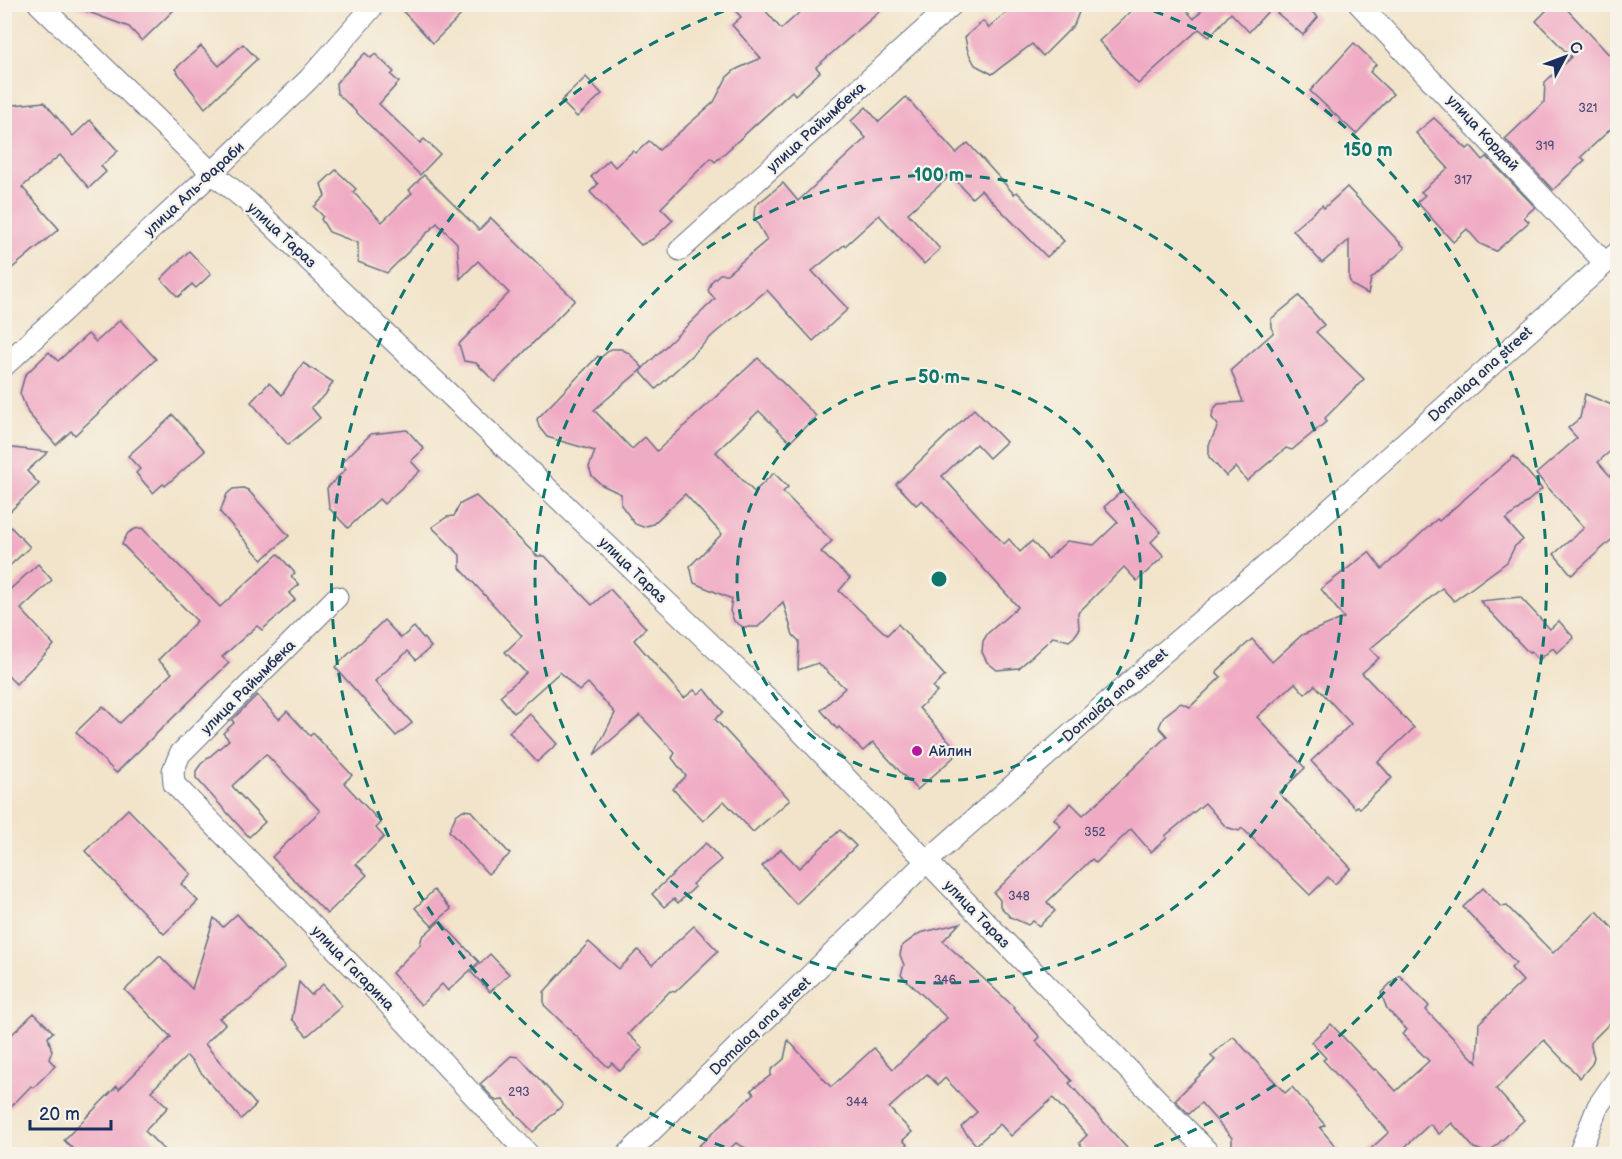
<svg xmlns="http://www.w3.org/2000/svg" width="1622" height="1159" font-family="'Balsamiq Sans',sans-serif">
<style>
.building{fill:#f0abc4}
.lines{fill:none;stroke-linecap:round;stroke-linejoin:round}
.minor-casing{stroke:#666e84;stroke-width:23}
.minor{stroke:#fff;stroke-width:21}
.ring{fill:none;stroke:#0f766e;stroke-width:3;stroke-dasharray:10 8}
.poi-dot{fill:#b5179e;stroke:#f7f3e8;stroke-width:2}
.labels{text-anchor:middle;stroke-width:4.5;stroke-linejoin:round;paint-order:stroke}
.number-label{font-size:12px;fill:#504e78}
.street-label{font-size:15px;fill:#1b2f5e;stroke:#f7f3e8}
.poi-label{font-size:15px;fill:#1b2f5e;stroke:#f7f3e8;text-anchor:start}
.centre{fill:#0f766e;stroke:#f7f3e8;stroke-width:3}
.ring-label{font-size:18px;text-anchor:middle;font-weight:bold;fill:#0f766e;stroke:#f7f3e8;stroke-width:4.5;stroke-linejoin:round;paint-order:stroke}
</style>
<rect width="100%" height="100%" fill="#f7f3e8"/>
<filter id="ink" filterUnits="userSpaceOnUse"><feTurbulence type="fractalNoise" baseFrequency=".0167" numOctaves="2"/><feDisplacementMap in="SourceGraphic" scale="12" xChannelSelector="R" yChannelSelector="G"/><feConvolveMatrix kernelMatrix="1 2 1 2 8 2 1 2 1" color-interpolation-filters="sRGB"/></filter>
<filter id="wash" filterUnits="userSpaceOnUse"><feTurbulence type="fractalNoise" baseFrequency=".008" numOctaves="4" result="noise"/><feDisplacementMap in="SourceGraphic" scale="24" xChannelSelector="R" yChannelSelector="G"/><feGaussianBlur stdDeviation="1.35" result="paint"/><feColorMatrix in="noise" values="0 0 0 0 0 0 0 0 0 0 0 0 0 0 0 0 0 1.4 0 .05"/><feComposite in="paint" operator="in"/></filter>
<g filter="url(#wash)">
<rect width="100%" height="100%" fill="#f2e4ca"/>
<g id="blocks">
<g class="building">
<path d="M75,4H180L142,41L129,27L75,7Z"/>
<path d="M396,4H472L433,43Z"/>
<path d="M729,4H760L781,29L809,4H888L816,67L820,72L795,95L792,91L715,162L711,158L661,208L673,220L653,239L641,245L590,192L598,184L591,177L609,160L615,167L633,151L636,153L649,141L659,150L714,102L727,77L735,70L761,58L732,25L741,17Z"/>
<path d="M1023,4H1082L1074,25L1043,56L1032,44L992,74L975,65L968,52L965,37L983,21L989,28L1014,5L1018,10Z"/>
<path d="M1139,4H1180L1194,19L1207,4H1303L1318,17L1303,35L1271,8L1249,32L1231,13L1209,37L1199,29L1138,84L1099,41Z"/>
<path d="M1553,4H1562L1617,63V123L1581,157L1585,160L1553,190L1505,139L1544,102L1545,82L1571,57L1536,21Z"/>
<path d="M1354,43L1376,64L1370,72L1393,94L1356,134L1310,91Z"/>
<path d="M243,44L257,59L205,108L175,69L201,46L219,66Z"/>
<path d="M365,53L371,58L375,54L394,72L391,75L399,82L379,104L420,143L424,139L440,154L420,175L337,93L336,83Z"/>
<path d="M586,77L602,94L577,117L561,101Z"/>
<path d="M906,97L956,153L968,143L1014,194L1017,192L1064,241L1047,257L981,190L972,198L951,175L908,213L940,249L924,264L879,215L845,246L844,245L812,271L848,309L813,341L767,290L714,334L656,389L640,371L715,299L708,291L712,281L720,274H727L767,240L754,217L755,206L783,183L798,201L866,138L851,121L866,107L879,122Z"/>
<path d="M44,102L73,136L90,120L118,151L101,166L106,172L89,188L60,155L22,187L59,229L4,275V106Z"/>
<path d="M1434,118L1467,149L1471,146L1483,160L1487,157L1535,207L1524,217L1529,222L1496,251L1480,244L1467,229L1453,242L1417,202L1425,195L1421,192L1448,168L1416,133Z"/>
<path d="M336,170L356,189L353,192L382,222L412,193L409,190L424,175L479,230L491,218L575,300L495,382L476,363L464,361L459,344L509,293L478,261L460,279L457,243L437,223L387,273L358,262V243L329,232L321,219L323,216L314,207L325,196L321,184Z"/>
<path d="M1347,187L1405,248L1371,279L1368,294L1352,285L1349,279V240L1322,263L1293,230L1322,205L1324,208Z"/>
<path d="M189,251L211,274L196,288L192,284L178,297L161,279Z"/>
<path d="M1299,296L1324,325L1316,332L1364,379L1325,418L1327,421L1292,450L1286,448L1247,481L1236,467L1226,476L1209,457V445L1218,425L1212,418L1213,410L1218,404L1243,402L1231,370L1273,333L1271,319Z"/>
<path d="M120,320L156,359L75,435L71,431L56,445L28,413L20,393L25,375L49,352L58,361L88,334L96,342Z"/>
<path d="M611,349H621L629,353L643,368L594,410L632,449L645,437L657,451L758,358L816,416L790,442L759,411L716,452L754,492L774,473L788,487L783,492L832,541L821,552L850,578L839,591L887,635L898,624L945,676L933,687L937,692L919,708L953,745L955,756L917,790L873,742L863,751L839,727L837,729L821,710L845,688L818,663L798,670L799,641L793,635L783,602L758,627H743L734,621L730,611L732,599L694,583L690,566L722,534L685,494L653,524L643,527L635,524L621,505V494L602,485L592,476L589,467L595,451L547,437L539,427L537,419L598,356L600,358Z"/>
<path d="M303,363L333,382L325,395L311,407L320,418L288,445L251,402L269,383L282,395Z"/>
<path d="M1585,394L1617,407V445L1598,462L1617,484V535L1572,575L1554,554L1584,528L1536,474L1577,438L1568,428L1580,418Z"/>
<path d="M974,409L1006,442L989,458L976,444L942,476L1004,544L1009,539L1020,552L1032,541L1048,559L1067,541L1094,545L1118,522L1104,507L1122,491L1161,532L1151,542L1164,556L1137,581L1124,567L1078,613L1079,630L1074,637L1069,641L1053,637L1019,668L997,670L987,662L982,652L983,641L988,633L1018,607L922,500L916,505L896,484Z"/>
<path d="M173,415L205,451L165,486L163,484L153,493L136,473L140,469L128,456Z"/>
<path d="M407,430L424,449L411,461L420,471L384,504L379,499L348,528L329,508L327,488L346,469L341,463L371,434Z"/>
<path d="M4,447L48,452L27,471L39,484L4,517Z"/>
<path d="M1514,456L1542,489L1506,520L1523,540L1515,546L1507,562L1454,601L1442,588L1370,649L1379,658L1362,673L1414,728L1378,762L1392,778L1360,808L1357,806L1355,808L1311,761L1351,724L1315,685L1305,694L1295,683L1257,717L1305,768L1279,793L1351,868L1335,884L1328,877L1310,895L1242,828L1239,831L1226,827L1205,803L1165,836L1167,838L1151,852L1131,829L1096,863L1092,859L1047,902L1055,911L1039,926L1033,921L1028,925L1010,917L1000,906V900L994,893L1061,826L1054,819L1071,803L1083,815L1098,802L1167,736L1159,727L1164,716L1181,703L1190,707L1221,677L1216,672L1252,639L1272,662L1302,635L1344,618L1321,589L1369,552L1382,569L1437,519L1439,521Z"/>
<path d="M243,488L248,490L289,536L262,560L220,512L227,494L233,489Z"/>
<path d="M476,496L537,556H545L592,605L610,589L646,628L634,640L684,698L694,690L698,694L705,689L723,712L715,719L790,800L753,832L724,801L703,821L673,789L686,776L672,758L675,753L640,715L594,755L615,713L588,683L579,691L560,672L514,713L500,696L526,673L505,652L522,636L460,568V555L432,527L447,517L454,516L460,504Z"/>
<path d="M4,520L30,547L4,571Z"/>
<path d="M142,528L220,607L278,554L295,573L291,576L299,585L289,593L295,600L262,630L257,626L222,657L229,663L116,773L76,732L103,706L120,723L172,673L158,660L197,621L122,544L128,533L135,529Z"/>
<path d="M38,564L52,580L21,609L54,645L16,684L4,672V592L6,593Z"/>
<path d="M1520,597L1550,629L1559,621L1574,638L1557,653L1553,648L1539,660L1531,652L1529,653L1480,601Z"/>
<path d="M384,620L401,638L414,627L431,647L416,660L408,651L375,681L412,723L396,736L335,667Z"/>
<path d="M257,695L279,719L287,711L310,736L313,733L352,775L344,783L381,823L376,828L384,837L356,864L367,875L327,914L272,857L320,811L266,754L232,786L265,822L249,837L196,778V771L201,764L229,740L223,733L234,723L232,720Z"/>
<path d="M529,713L557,744L537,762L509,732Z"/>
<path d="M128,809L191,874L181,884L198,901L164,934L85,851Z"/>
<path d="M463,810L471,811L510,854L488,874L449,831L456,815Z"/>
<path d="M840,830L856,846L796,904L762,866L781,849L799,868Z"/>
<path d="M706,843L721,860L692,884L695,887L678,903L674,899L664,907L652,894Z"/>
<path d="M1483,888L1501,907L1507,906L1553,953L1597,911L1617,933V1016L1590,1043L1594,1057L1592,1064L1580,1078L1544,1040L1496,1089L1524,1120L1488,1153L1474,1148L1452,1123L1439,1134L1430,1124L1396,1155H1364L1389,1132L1323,1060L1326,1058L1311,1042L1331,1024L1374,1070L1376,1069L1396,1091L1429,1061L1402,1034L1407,1030L1387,1009L1381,993L1399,975L1429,1006L1426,1010L1477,1063L1479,1023L1523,981L1511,968L1516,963L1463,907Z"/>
<path d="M434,890L451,909L432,926L415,908Z"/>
<path d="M237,914L285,967L249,1001L219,1018L225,1024L205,1044L256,1105L241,1119L187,1056L151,1091L168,1107L145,1131L169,1155H79L64,1140L117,1086L119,1089L171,1037L125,990L160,956L192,989L214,918L223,927Z"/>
<path d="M440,921L479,962L448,991L442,984L421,1005L392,973L420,945L422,937Z"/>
<path d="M960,923L943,941L1014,1007L1013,1008L1040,1037L1036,1041L1072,1081L1069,1083L1133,1155H1089L1079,1143L1087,1135L1053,1098L1011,1136L1000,1124L976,1145L961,1127L977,1112L945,1078L938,1085L927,1074L889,1108L912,1132L903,1140L916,1155H758L736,1143L723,1155H689L754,1094L751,1090L771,1075V1070L784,1059L788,1040L831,1087L874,1048L893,1069L947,1018L901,975L904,965L900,955L902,946L920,933Z"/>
<path d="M694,926L718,951L675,992L670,991L628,1034L643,1048L620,1071L612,1063L608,1067L544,1005V992L589,942L619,969L638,950L652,965Z"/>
<path d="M490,954L509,974L490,992L471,972Z"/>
<path d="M299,982L311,995L323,984L342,1006L307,1036L292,1019Z"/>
<path d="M34,1013L53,1032L48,1037L52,1051L49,1059L55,1066L33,1088L31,1086L4,1114V1042Z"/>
<path d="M1233,1036L1285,1093L1292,1087L1325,1125L1320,1128L1343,1155H1241L1232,1145V1138L1201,1103L1189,1114L1175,1100L1215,1060L1211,1056Z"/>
<path d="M511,1056L519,1057L563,1105L533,1132L503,1100L496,1101L480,1084Z"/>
</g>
</g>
</g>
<g filter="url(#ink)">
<use href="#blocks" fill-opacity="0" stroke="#666e84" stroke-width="1.5"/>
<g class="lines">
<g class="minor-casing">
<g id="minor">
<path d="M39,4L212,173L248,202L785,715L1210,1154"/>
<path d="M1359,4L1605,263"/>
<path d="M680,250L953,4"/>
<path d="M4,366L212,173L309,79L375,4"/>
<path d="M337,597L180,754L173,771L174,784L368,982L528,1154"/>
<path d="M628,1154L926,862L1163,653L1282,552L1618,252"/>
<path d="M1579,1154L1598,1106L1618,1077"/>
</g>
</g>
<use href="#minor" class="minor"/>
</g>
</g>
<g class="ring">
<circle cx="939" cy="579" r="202"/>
<circle cx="939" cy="579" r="404"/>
<path d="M741 1153A607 607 0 0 1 741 5M1137 5A607 607 0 0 1 1137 1153"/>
</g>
<circle class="poi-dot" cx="917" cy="751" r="6"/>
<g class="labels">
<g class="number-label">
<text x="1588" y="112">321</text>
<text x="1545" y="150">319</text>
<text x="1463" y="184">317</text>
<text x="1095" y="836">352</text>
<text x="1019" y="900">348</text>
<text x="945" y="984">346</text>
<text x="519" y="1096">293</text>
<text x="857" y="1106">344</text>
</g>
<g class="street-label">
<text transform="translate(816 127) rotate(-42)" y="5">улица Райымбека</text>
<text transform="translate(1483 133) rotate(47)" y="5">улица Кордай</text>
<text transform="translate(194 189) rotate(-43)" y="5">улица Аль-Фараби</text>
<text transform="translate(282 235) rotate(43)" y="5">улица Тараз</text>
<text transform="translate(1480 374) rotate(-42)" y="5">Domalaq ana street</text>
<text transform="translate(633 570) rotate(44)" y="5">улица Тараз</text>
<text transform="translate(248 687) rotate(-45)" y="5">улица Райымбека</text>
<text transform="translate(1115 695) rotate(-41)" y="5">Domalaq ana street</text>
<text transform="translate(977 914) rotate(46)" y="5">улица Тараз</text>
<text transform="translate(353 968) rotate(46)" y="5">улица Гагарина</text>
<text transform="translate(760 1026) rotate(-44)" y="5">Domalaq ana street</text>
</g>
<g class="poi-label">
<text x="929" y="756">Айлин</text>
</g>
</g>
<circle cx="939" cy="579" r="9" class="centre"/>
<g class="ring-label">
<text x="1368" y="156">150 m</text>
<text x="939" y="181">100 m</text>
<text x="939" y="383">50 m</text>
</g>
<rect width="1622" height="1159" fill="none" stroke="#f7f3e8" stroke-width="24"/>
<g transform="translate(1565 57) rotate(49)" stroke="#f7f3e8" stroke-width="4.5" paint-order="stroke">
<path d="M0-4.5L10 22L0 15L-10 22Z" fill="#1b2f5e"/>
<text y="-9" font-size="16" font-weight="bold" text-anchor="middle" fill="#1b2f5e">С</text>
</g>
<path d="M30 1120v9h81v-9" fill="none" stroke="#1b2f5e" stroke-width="3"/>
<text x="39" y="1120" font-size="18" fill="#1b2f5e" stroke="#f7f3e8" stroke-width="4.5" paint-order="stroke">20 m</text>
</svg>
